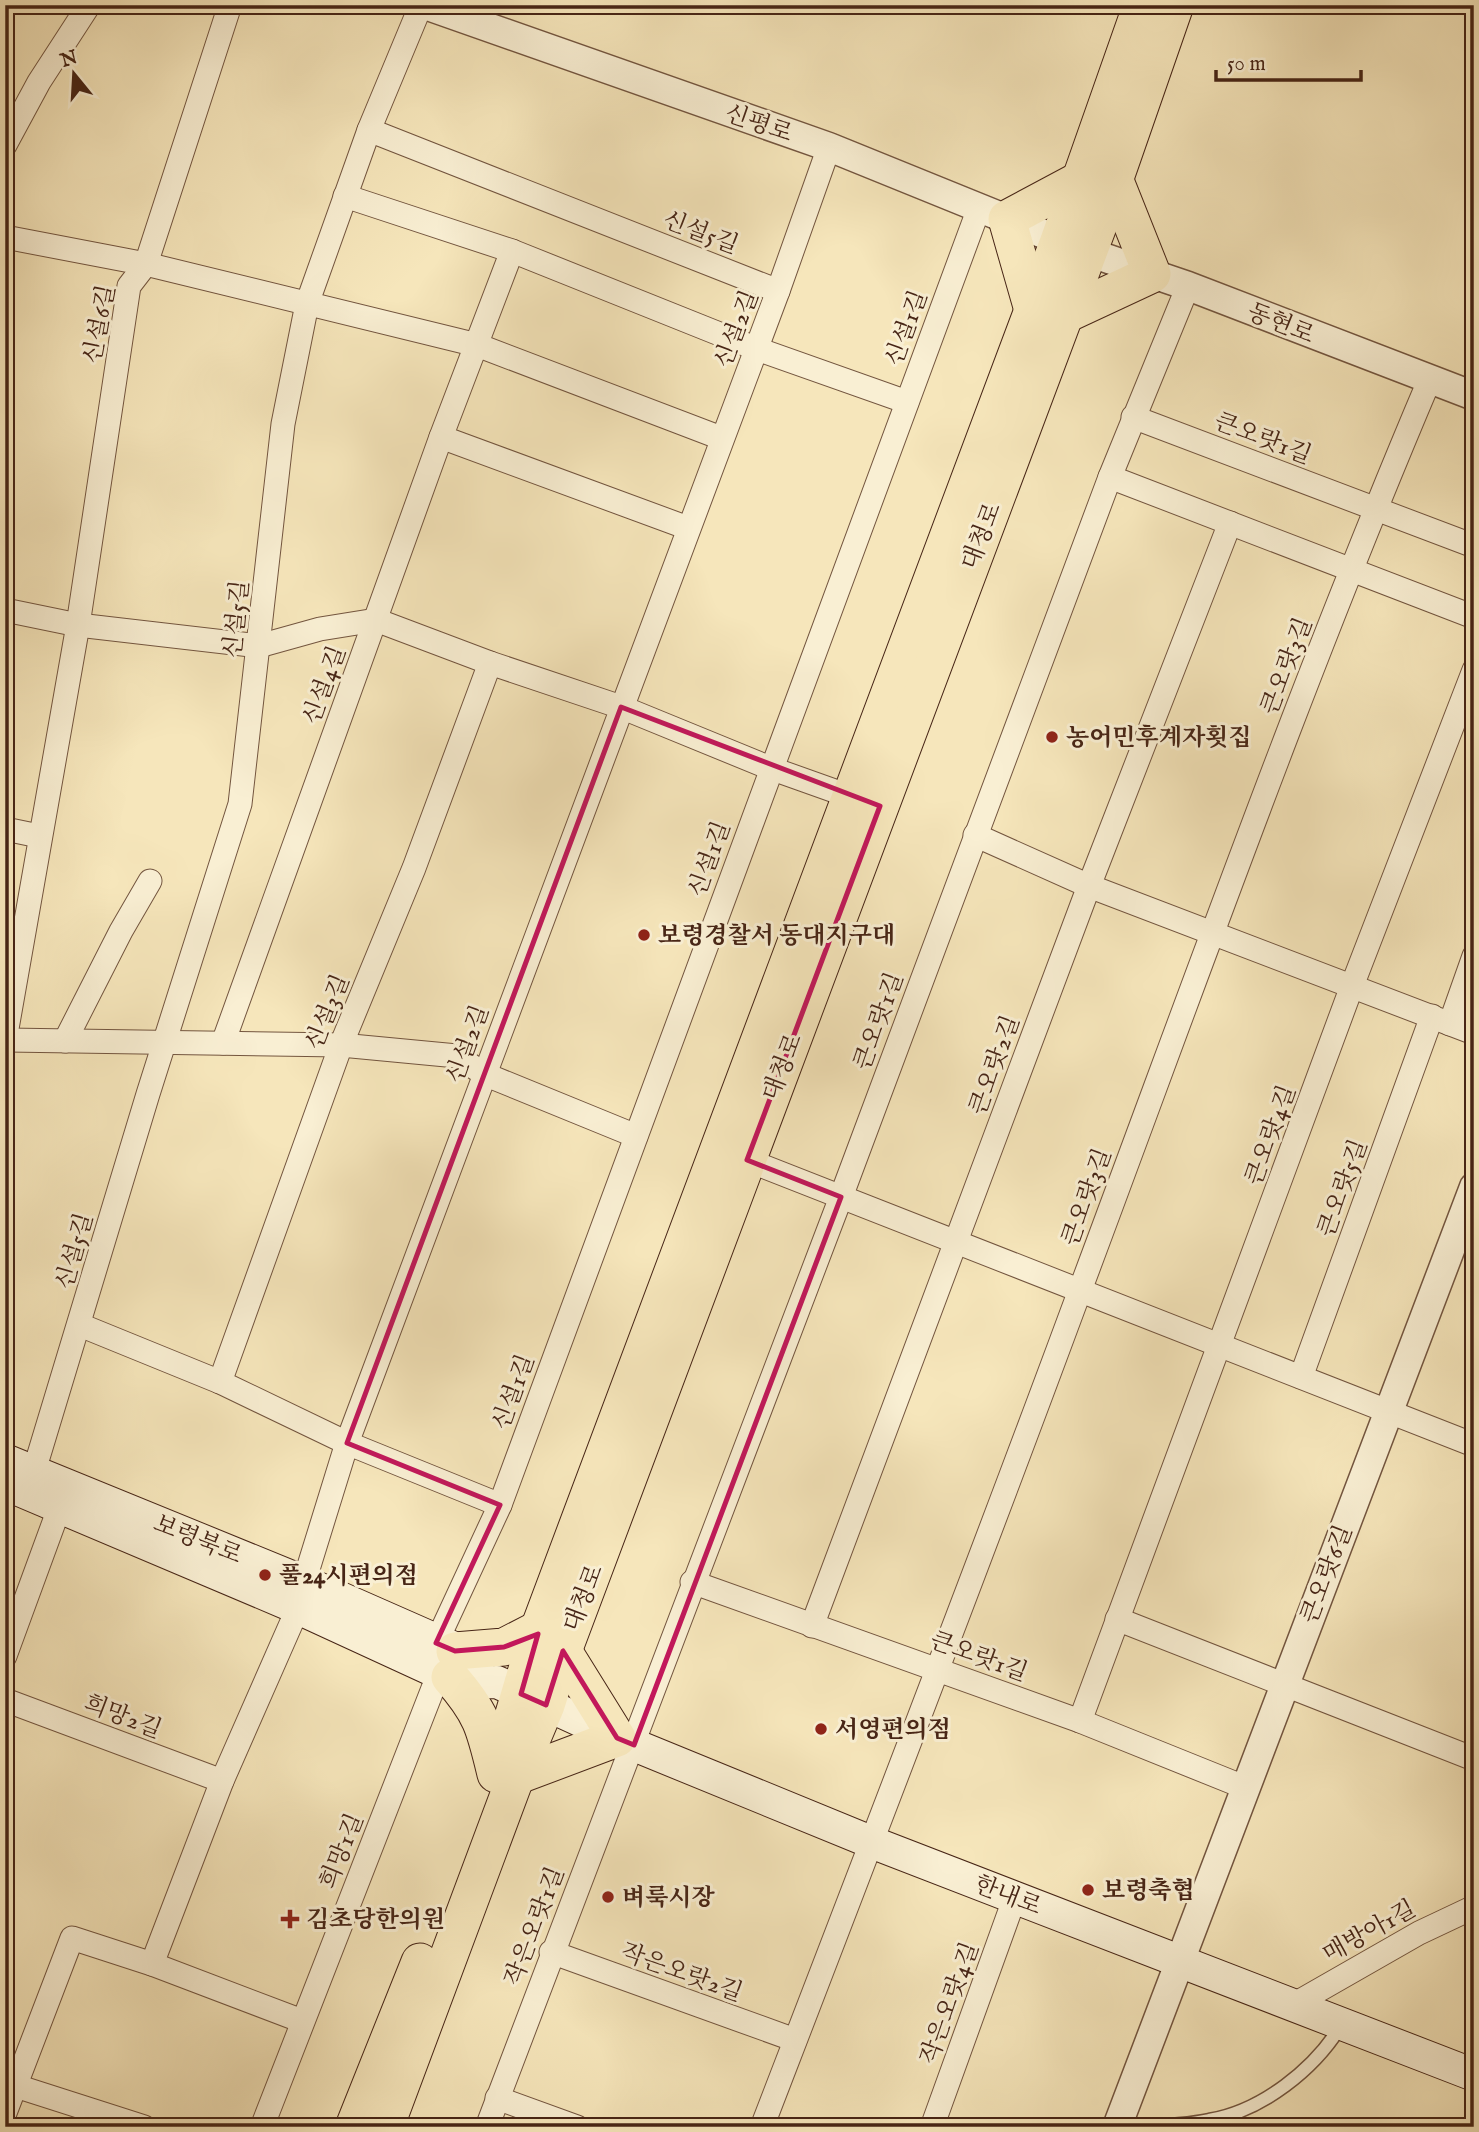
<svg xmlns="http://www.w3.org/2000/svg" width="1479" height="2132" font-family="'IM FELL English','Noto Serif KR',serif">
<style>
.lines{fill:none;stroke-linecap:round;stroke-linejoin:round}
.service-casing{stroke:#73553f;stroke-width:15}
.minor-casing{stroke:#73553f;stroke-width:25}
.tertiary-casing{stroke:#73553f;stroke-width:31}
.secondary-casing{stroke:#472516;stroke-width:34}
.primary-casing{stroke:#472516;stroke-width:39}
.service{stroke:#f9efd3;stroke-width:12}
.minor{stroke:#f9efd3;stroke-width:23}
.tertiary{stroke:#f9efd3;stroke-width:28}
.secondary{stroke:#f9efd3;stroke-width:32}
.primary{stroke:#f6e6bb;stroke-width:37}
.marked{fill:none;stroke:#c2185b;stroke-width:5;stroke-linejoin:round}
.poi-dot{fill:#8f2418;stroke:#f9efd3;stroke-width:2.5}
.labels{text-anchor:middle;stroke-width:6;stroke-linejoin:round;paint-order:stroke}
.street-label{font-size:24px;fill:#472516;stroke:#f9efd3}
.poi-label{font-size:24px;font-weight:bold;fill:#472516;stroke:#f9efd3;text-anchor:start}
</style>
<rect width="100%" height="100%" fill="#f6e6bb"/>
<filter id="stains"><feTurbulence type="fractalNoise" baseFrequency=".00286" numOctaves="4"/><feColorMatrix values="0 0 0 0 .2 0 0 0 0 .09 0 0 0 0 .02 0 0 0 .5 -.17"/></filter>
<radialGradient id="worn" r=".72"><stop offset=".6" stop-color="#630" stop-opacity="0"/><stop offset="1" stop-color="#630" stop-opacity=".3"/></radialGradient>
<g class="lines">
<g class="service-casing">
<path id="service" d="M1155,2127C1173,2124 1191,2124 1209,2120C1262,2111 1315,2069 1342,2024"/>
</g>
<g class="minor-casing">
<g id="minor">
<path d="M369,130L778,291"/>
<path d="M5,145L39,82L89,5"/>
<path d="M345,196L512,251L757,349L907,402"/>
<path d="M5,237L146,264L477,345L721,438"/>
<path d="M1133,417L1474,546"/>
<path d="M441,437L688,528"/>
<path d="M1110,477L1474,617"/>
<path d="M5,610L78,625L259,646L320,629L376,620L490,663L621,707L770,768L860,800"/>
<path d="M5,829L39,836"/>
<path d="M975,835L1089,886L1474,1033"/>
<path d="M1450,1024L1474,956"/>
<path d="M5,1040L78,625L129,286L146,264L230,5"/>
<path d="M7,1040L341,1045L457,1056L484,1074L636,1136"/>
<path d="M65,1041L121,931L150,881"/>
<path d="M223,1043L441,437L512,251"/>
<path d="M747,1160L1474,1445"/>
<path d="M80,1325L220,1382L347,1443L500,1505"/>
<path d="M1301,1377L1432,1016"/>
<path d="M220,1382L341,1045L414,868L490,663"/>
<path d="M34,1471L148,1094L240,804L283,424L307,304L369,130L421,5"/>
<path d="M304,1582L347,1443L778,291L829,147"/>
<path d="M692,1582L1080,1721L1244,1787"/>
<path d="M1117,1619L1474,1759"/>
<path d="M812,1626L1089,886L1230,523"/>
<path d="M436,1643L500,1505L979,208"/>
<path d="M5,1656L60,1506"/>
<path d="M5,1700L222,1781"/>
<path d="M1080,1721L1352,986L1474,670"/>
<path d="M551,1952L795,2040"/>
<path d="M152,1964L302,2021"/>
<path d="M1293,2005L1419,1933L1474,1907"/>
<path d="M5,2087L16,2086L144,2127"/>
<path d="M497,2098L577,2127"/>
<path d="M5,2113L72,1938L152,1964L222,1781L298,1608"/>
<path d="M262,2127L439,1673"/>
<path d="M487,2127L841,1197L1110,477L1188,286"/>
<path d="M762,2127C869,1849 976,1572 1079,1293C1193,988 1302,680 1429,381"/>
<path d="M932,2127L1015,1897"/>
</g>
</g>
<g class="tertiary-casing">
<g id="tertiary">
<path d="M425,5L829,147L1088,252L1188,286L1474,396"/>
<path d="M1117,2127L1474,1187"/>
</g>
</g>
<g class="secondary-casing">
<g id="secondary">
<path d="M5,1460L304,1582L479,1659"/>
<path d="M5,1484L298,1608L461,1683L497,1682L634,1745L871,1842L1474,2075"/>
</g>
</g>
<g class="primary-casing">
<g id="primary">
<path d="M1033,310L1007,219L1080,180"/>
<path d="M1064,315L1152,274L1115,181"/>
<path d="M455,1651L504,1647L539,1629"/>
<path d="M450,1677C482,1713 485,1728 496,1774"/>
<path d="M502,1755L539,1629L1059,241L1142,5"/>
<path d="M516,1776L617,1738L563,1651"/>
<path d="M354,2127L420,1962"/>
<path d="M385,2127L516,1776L546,1705L563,1651L1101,218L1175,5"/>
</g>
</g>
<use href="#service" class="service"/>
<use href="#minor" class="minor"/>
<use href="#tertiary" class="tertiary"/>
<use href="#secondary" class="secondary"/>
<use href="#primary" class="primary"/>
</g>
<path class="marked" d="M621,707L880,806L747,1160L841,1197L634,1745L617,1738L563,1651L546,1705L521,1694L538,1634L504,1647L455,1651L436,1643L500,1505L347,1443Z"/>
<g class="poi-dot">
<circle cx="1052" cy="737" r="7"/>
<circle cx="644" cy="935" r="7"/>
<circle cx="265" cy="1575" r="7"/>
<circle cx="821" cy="1729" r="7"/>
<circle cx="1088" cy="1890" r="7"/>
<circle cx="608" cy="1897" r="7"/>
<path d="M286.5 1908.5h7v7h7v7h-7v7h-7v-7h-7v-7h7z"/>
</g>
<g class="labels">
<g class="street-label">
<text transform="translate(759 123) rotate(19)" y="8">신평로</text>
<text transform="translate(701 232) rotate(21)" y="8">신설5길</text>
<text transform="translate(1281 323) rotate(22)" y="8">동현로</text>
<text transform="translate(99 324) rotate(-79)" y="8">신설6길</text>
<text transform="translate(906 328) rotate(-70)" y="8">신설1길</text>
<text transform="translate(736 329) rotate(-69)" y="8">신설2길</text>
<text transform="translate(1263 438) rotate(21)" y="8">큰오랏1길</text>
<text transform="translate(981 536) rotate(-69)" y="8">대청로</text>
<text transform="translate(236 619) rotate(-84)" y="8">신설5길</text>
<text transform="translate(1286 666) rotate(-69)" y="8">큰오랏3길</text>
<text transform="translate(324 685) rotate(-70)" y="8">신설4길</text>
<text transform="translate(709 859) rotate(-70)" y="8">신설1길</text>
<text transform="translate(327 1012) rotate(-68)" y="8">신설3길</text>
<text transform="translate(878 1021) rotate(-70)" y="8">큰오랏1길</text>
<text transform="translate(467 1044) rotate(-70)" y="8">신설2길</text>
<text transform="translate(994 1065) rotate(-70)" y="8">큰오랏2길</text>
<text transform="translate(782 1067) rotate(-69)" y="8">대청로</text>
<text transform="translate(1270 1135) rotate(-70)" y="8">큰오랏4길</text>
<text transform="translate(1342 1188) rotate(-70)" y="8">큰오랏5길</text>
<text transform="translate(1086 1197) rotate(-70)" y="8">큰오랏3길</text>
<text transform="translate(74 1251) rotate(-74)" y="8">신설5길</text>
<text transform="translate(513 1392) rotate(-70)" y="8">신설1길</text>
<text transform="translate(198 1539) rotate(22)" y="8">보령북로</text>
<text transform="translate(1326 1574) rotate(-69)" y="8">큰오랏6길</text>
<text transform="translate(583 1598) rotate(-69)" y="8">대청로</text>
<text transform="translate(979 1656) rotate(20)" y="8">큰오랏1길</text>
<text transform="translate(123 1716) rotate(21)" y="8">희망2길</text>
<text transform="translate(341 1851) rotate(-68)" y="8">희망1길</text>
<text transform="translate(1008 1895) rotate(21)" y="8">한내로</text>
<text transform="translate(534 1926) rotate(-69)" y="8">작은오랏1길</text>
<text transform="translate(1369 1931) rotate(-29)" y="8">매방아1길</text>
<text transform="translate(682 1972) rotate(20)" y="8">작은오랏2길</text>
<text transform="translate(949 2003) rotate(-70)" y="8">작은오랏4길</text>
</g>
<g class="poi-label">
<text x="1066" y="745">농어민후계자횟집</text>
<text x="658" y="943">보령경찰서 동대지구대</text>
<text x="279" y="1583">풀24시편의점</text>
<text x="835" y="1737">서영편의점</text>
<text x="1102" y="1898">보령축협</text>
<text x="622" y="1905">벼룩시장</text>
<text x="306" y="1927">김초당한의원</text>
</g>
</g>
<rect width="1479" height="2132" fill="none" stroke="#f6e6bb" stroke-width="28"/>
<rect x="7" y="7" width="1465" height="2118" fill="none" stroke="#472516" stroke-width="3.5"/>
<rect x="14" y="14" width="1451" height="2104" fill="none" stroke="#472516" stroke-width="2"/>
<g transform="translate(74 74) rotate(342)" stroke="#f9efd3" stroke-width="5" paint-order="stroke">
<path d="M0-5L12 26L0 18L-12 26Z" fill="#472516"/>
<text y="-10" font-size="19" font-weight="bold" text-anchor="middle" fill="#472516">N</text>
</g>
<path d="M1216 70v10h145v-10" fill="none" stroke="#472516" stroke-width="3.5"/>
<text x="1227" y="70" font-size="21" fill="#472516" stroke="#f9efd3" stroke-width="5" paint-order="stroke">50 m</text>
<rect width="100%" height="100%" filter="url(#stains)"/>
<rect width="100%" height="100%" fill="url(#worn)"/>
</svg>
